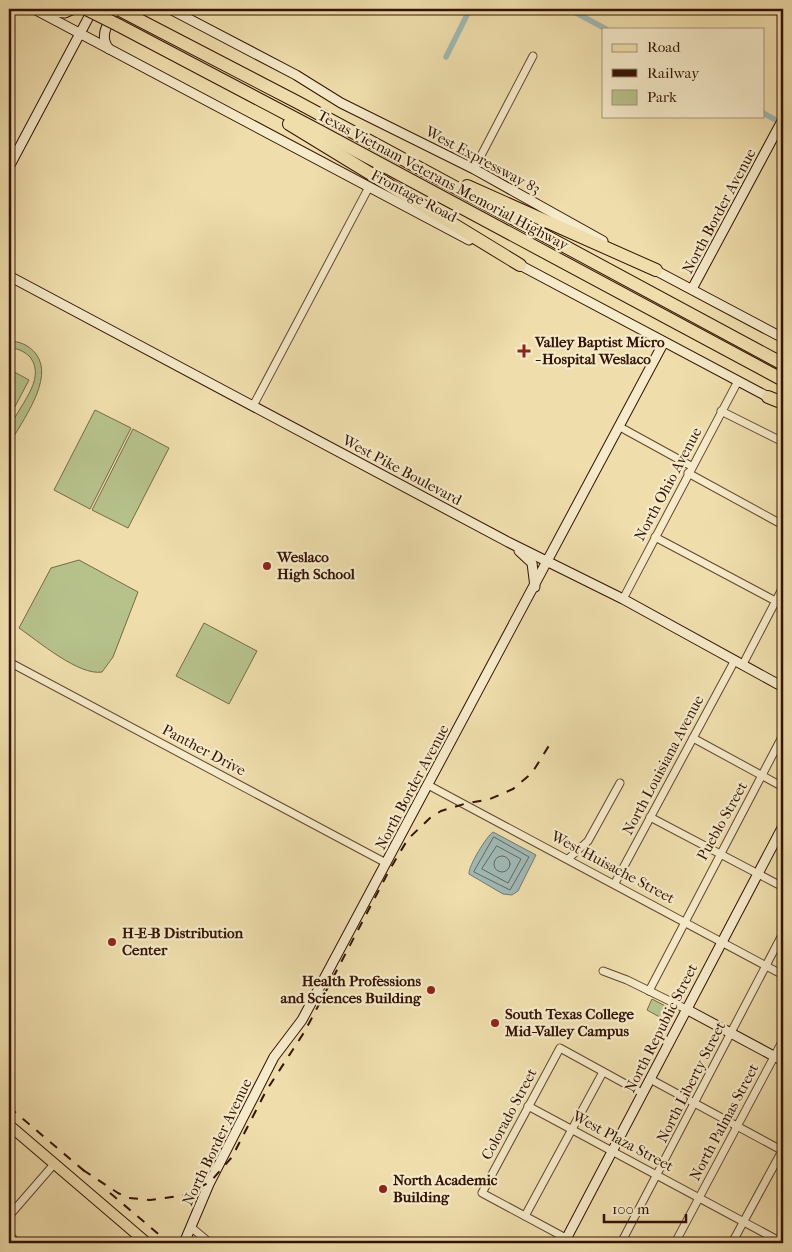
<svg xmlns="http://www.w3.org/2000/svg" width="792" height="1252" font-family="'IM FELL French Canon',serif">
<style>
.green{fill:#b7c28b;stroke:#756a47}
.water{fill:#9fb9b5;stroke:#74776e}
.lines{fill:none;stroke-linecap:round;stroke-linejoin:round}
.shore{stroke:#69665c;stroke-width:1}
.canal{stroke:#9fb9b5;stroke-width:5.5}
.street-casing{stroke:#62462d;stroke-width:9}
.secondary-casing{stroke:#331303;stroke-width:11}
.primary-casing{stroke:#331303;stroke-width:12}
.highway-casing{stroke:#331303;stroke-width:14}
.street{stroke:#f5eac9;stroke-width:7}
.secondary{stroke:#f5eac9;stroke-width:9}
.primary{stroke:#efdeac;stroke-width:10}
.highway{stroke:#efdeac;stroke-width:12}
.rail{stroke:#331303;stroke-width:2;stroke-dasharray:9 9;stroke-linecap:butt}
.highway-bridge-casing{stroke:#331303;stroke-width:14;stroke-linecap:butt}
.highway-bridge{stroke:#efdeac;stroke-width:12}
.poi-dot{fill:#8f2418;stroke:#f5eac9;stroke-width:2}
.labels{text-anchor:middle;stroke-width:4.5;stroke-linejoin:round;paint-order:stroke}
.street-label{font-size:15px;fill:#331303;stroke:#f5eac9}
.poi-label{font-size:15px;font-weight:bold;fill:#331303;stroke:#f5eac9;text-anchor:start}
</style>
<rect width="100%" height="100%" fill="#efdeac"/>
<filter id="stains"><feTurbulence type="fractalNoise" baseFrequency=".004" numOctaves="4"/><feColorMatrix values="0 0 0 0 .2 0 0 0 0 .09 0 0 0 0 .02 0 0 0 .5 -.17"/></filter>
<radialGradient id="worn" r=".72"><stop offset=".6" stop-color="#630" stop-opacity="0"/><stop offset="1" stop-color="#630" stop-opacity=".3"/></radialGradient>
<g class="green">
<path d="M9,341C19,341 29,345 36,354C55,379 21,422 9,445C9,441 8,434 9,430C16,408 48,380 30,357C24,351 17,348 9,348Z"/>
<path d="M9,369L29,380L9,418Z"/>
<path d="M95,410L131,428L90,509L54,490Z"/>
<path d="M133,429L169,448L128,528L92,510Z"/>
<path d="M79,560L138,592L113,657L102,672C79,676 38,641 19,628L51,568Z"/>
<path d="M204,623L257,651L229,704L176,676Z"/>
<path d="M652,999L671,1009L665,1020L647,1010Z"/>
</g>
<path class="water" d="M493,832L536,855L518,891L512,895L503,894L469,874C468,866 487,836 493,832Z"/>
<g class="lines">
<g class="shore">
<path d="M494,837L529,857L510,890L474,872Z"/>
<path d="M497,846L521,859L508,883L482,869Z"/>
<circle cx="502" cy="864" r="8"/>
</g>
<g class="canal">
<path d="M569,9L606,29"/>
<path d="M446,57L470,9"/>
<path d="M763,113L774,119"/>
</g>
<g class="street-casing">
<g id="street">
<path d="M474,169L533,56"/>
<path d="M253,406L369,187"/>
<path d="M721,411L783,442"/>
<path d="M620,427L691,466"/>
<path d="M688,473L783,525"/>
<path d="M655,537L783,605"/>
<path d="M623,599L738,381"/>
<path d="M9,662L386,863"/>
<path d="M743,664L783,587"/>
<path d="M693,738L783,787"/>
<path d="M428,785L783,975"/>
<path d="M650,817L783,887"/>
<path d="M568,859L588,841L620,783"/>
<path d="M615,883L735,660"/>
<path d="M603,971L627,980L686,1009"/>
<path d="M649,991L783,735"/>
<path d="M650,1079L783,1151"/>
<path d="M528,1106L783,1243"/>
<path d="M9,1216L55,1163"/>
<path d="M525,1216L603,1072"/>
<path d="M192,1228L210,1243"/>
<path d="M9,1235L18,1243"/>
<path d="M575,1243L482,1193L560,1048L642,1093"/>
<path d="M621,1243L783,933"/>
<path d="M675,1243L783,1040"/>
<path d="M732,1243L783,1149"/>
</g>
</g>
<g class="secondary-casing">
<g id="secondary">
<path d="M34,9L469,240"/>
<path d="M170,9L296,75L341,103L474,169L603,241"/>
<path d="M44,11L65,13L74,9"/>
<path d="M109,49C98,36 109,22 115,9"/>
<path d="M9,167L93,9"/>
<path d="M516,263L772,399"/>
<path d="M651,268L783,338"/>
<path d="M9,276L508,542L623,599L783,687"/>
<path d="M692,289L783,119"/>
<path d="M519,551L532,563L535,587"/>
<path d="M686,1009L783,1061"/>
<path d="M184,1243L209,1184L274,1057L302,1020L664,342"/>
<path d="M564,1243L783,826"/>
</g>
</g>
<g class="primary-casing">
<path id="primary" d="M9,1125L147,1243"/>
</g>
<g class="highway-casing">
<g id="highway">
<path d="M118,9L297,102L783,364"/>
<path d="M118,25L321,132L783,380"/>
<path d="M289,124L520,265"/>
<path d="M467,186L656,270"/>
<path d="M768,397L783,403"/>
</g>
</g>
<use href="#street" class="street"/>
<use href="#secondary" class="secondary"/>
<use href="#primary" class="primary"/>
<use href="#highway" class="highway"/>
<g class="rail">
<path d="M9,1107L89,1175"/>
<path d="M83,1170L118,1193L129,1198L150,1200L187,1195L211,1181L232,1157L266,1091L305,1031L390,869L408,839L430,818L441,811L464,804L490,799L513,789L532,773L550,744"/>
<path d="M110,1193L169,1243"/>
</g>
<g class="highway-bridge-casing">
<path id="highway-bridge" d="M86,9L118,25"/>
</g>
<use href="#highway-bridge" class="highway-bridge"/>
</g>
<g class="poi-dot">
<path d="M521.5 343.5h5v5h5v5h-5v5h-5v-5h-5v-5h5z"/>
<circle cx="267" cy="566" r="5"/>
<circle cx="112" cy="942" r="5"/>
<circle cx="431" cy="990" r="5"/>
<circle cx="495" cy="1023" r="5"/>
<circle cx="383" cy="1189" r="5"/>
</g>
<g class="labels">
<g class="street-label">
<text transform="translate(483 160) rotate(28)" y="5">West Expressway 83</text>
<text transform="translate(443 180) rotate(28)" y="5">Texas Vietnam Veterans Memorial Highway</text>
<text transform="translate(414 196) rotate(28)" y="5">Frontage Road</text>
<text transform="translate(719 211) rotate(-62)" y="5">North Border Avenue</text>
<text transform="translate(402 470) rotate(28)" y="5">West Pike Boulevard</text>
<text transform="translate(668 484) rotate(-62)" y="5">North Ohio Avenue</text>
<text transform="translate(204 750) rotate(28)" y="5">Panther Drive</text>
<text transform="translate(663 765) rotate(-62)" y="5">North Louisiana Avenue</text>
<text transform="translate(412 787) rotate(-62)" y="5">North Border Avenue</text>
<text transform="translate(722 821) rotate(-61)" y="5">Pueblo Street</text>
<text transform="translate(613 867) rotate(28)" y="5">West Huisache Street</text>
<text transform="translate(661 1028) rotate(-63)" y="5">North Republic Street</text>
<text transform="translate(691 1082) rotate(-63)" y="5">North Liberty Street</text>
<text transform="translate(509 1114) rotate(-62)" y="5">Colorado Street</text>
<text transform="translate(724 1122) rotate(-62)" y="5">North Palmas Street</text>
<text transform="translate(623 1141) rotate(28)" y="5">West Plaza Street</text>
<text transform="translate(217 1142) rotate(-64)" y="5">North Border Avenue</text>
</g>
<g class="poi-label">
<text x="535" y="347">Valley Baptist Micro<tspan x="535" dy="17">- Hospital Weslaco</tspan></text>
<text x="277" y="562">Weslaco<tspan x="277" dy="17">High School</tspan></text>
<text x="122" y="938">H-E-B Distribution<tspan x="122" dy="17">Center</tspan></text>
<text x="421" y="986" text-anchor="end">Health Professions<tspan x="421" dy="17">and Sciences Building</tspan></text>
<text x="505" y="1019">South Texas College<tspan x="505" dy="17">Mid-Valley Campus</tspan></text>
<text x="393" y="1185">North Academic<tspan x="393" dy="17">Building</tspan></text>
</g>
</g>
<rect width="792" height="1252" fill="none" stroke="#efdeac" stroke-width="30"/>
<rect x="10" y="10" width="772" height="1232" fill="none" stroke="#331303" stroke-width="2.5"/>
<rect x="15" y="15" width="762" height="1222" fill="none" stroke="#331303"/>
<rect x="602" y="28" width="162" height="90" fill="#f5eac9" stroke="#a7947a"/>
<rect x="612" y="44" width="25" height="8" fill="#efdeac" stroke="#a7947a"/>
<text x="647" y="52" font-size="15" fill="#331303">Road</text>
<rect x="612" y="69" width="25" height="8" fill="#331303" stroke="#a7947a"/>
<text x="647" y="78" font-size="15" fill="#331303">Railway</text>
<rect x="612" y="90" width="25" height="15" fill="#b7c28b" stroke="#a7947a"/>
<text x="647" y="102" font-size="15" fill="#331303">Park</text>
<path d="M604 1214v8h82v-8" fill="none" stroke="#331303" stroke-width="2.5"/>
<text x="612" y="1214" font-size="15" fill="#331303" stroke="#f5eac9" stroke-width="4" paint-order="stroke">100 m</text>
<rect width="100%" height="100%" filter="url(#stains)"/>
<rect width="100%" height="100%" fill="url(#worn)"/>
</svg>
